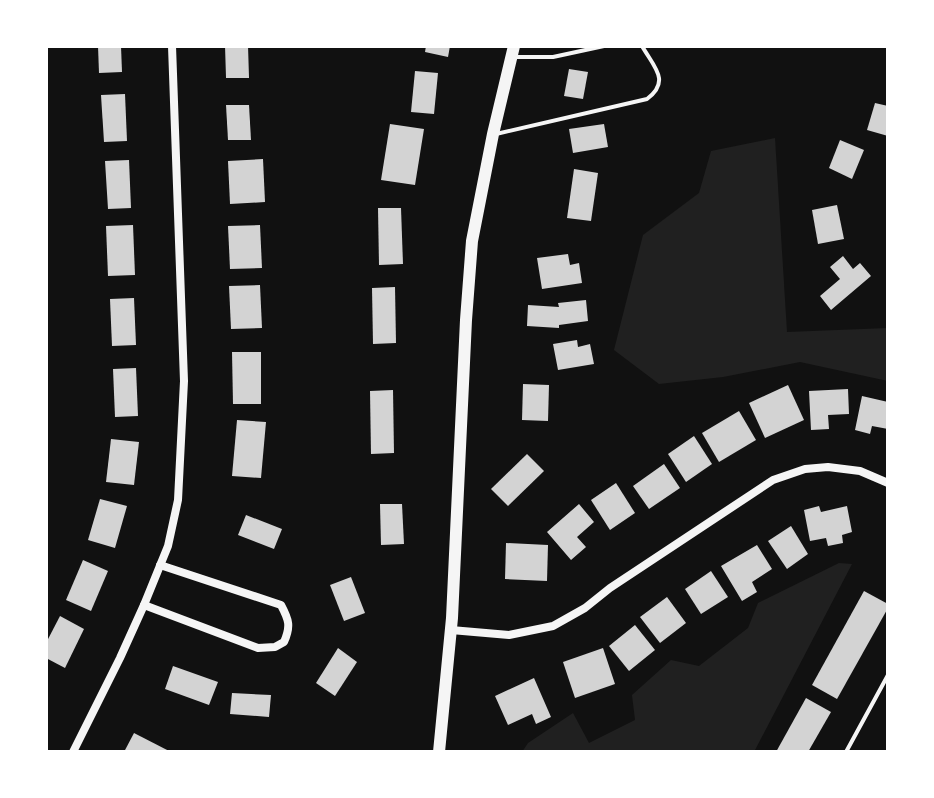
<svg xmlns="http://www.w3.org/2000/svg" width="934" height="798" font-family="Ubuntu,sans-serif">
<style>
.green{fill:#202020}
.building{fill:#d3d3d3}
.lines{fill:none;stroke-linecap:round;stroke-linejoin:round}
.service{stroke:#f5f5f5;stroke-width:4}
.minor{stroke:#f5f5f5;stroke-width:8}
.secondary{stroke:#f5f5f5;stroke-width:12}
</style>
<rect width="100%" height="100%" fill="#111"/>
<g class="green">
<path d="M775,138L787,332L888,328V381L800,362L723,377L659,384L614,350L643,235L699,193L711,151Z"/>
<path d="M839,563L852,564L754,752H522L528,743L573,713L589,743L635,720L632,695L671,660L699,666L748,628L758,603Z"/>
</g>
<g class="building">
<path d="M98,46H121L122,72L99,73Z"/>
<path d="M225,46H248L249,78H226Z"/>
<path d="M426,46H450L448,57L425,52Z"/>
<path d="M569,69L588,72L583,99L564,96Z"/>
<path d="M415,71L438,73L434,114L411,112Z"/>
<path d="M125,94L127,141L104,142L101,95Z"/>
<path d="M875,103L888,106V136L867,130Z"/>
<path d="M226,105H249L251,140H228Z"/>
<path d="M390,124L424,129L415,185L381,180Z"/>
<path d="M604,124L608,147L573,153L569,129Z"/>
<path d="M840,140L864,150L852,179L829,168Z"/>
<path d="M263,159L265,202L230,204L228,161Z"/>
<path d="M129,160L131,208L108,209L105,161Z"/>
<path d="M574,169L598,173L591,221L567,218Z"/>
<path d="M837,205L844,239L818,244L812,210Z"/>
<path d="M378,208H401L403,264L379,265Z"/>
<path d="M133,225L135,275L108,276L106,226Z"/>
<path d="M260,225L262,268L230,269L228,226Z"/>
<path d="M568,254L570,265L579,263L582,283L542,289L537,258Z"/>
<path d="M843,256L853,269L860,263L871,276L831,310L820,296L840,279L830,267Z"/>
<path d="M260,285L262,328L231,329L229,286Z"/>
<path d="M395,287L396,343L373,344L372,288Z"/>
<path d="M134,298L136,345L112,346L110,299Z"/>
<path d="M586,300L588,321L559,325V328L527,326L528,305L559,307L558,303Z"/>
<path d="M577,340L578,347L590,344L594,364L558,370L553,344Z"/>
<path d="M232,352H261V404H233Z"/>
<path d="M136,368L138,416L115,417L113,369Z"/>
<path d="M523,384L549,385L548,421L522,420Z"/>
<path d="M788,385L804,420L765,438L749,403Z"/>
<path d="M848,389L849,414L828,415L829,429L811,430L809,391Z"/>
<path d="M393,390L394,453L371,454L370,391Z"/>
<path d="M862,396L888,402V429L872,426L870,434L855,430Z"/>
<path d="M739,411L756,440L719,462L702,433Z"/>
<path d="M237,420L266,422L261,478L232,476Z"/>
<path d="M694,436L712,464L686,482L668,454Z"/>
<path d="M111,439L139,442L134,485L106,482Z"/>
<path d="M527,454L544,471L508,506L491,489Z"/>
<path d="M664,464L680,488L649,509L633,486Z"/>
<path d="M616,483L635,513L610,530L591,500Z"/>
<path d="M100,499L127,506L115,548L88,540Z"/>
<path d="M380,504H402L404,544L381,545Z"/>
<path d="M579,504L594,522L577,537L586,547L571,560L547,532Z"/>
<path d="M819,506L821,512L847,506L852,532L842,535L843,543L828,546L826,538L810,541L804,510Z"/>
<path d="M246,515L282,529L274,549L238,535Z"/>
<path d="M791,526L808,554L787,569L768,541Z"/>
<path d="M506,543L548,545L547,581L505,579Z"/>
<path d="M757,545L772,569L752,582L757,592L742,601L721,566Z"/>
<path d="M83,560L108,571L91,611L66,600Z"/>
<path d="M711,571L728,597L701,614L685,589Z"/>
<path d="M351,577L365,613L344,621L330,585Z"/>
<path d="M864,591L888,604V608L837,699L812,685Z"/>
<path d="M667,597L686,623L660,643L640,617Z"/>
<path d="M60,616L84,629L65,668L46,658V643Z"/>
<path d="M635,625L655,650L629,671L609,646Z"/>
<path d="M338,648L357,662L335,696L316,683Z"/>
<path d="M603,648L615,684L575,698L563,662Z"/>
<path d="M173,666L218,682L209,705L165,689Z"/>
<path d="M534,678L551,717L536,724L532,714L508,725L495,696Z"/>
<path d="M232,693L271,695L269,717L230,714Z"/>
<path d="M806,698L831,712L808,752H776Z"/>
<path d="M134,733L171,752H124Z"/>
</g>
<g class="lines">
<g class="service">
<path d="M516,57H553L604,46"/>
<path d="M496,134L647,99C671,81 654,67 642,46"/>
<path d="M846,752L888,675"/>
</g>
<g class="minor">
<path d="M144,605L258,648L275,647L284,642C291,626 289,620 281,605L160,565"/>
<path d="M451,630L509,635L553,626L585,608L610,588L773,480L805,469L828,467L860,471L888,483"/>
<path d="M73,752L120,658L144,605L168,546L178,500L184,381L172,46"/>
</g>
<path class="secondary" d="M439,752L452,618L466,320L472,241L493,134L514,46"/>
</g>
<rect width="934" height="798" fill="none" stroke="#ffffff" stroke-width="96"/>
</svg>
